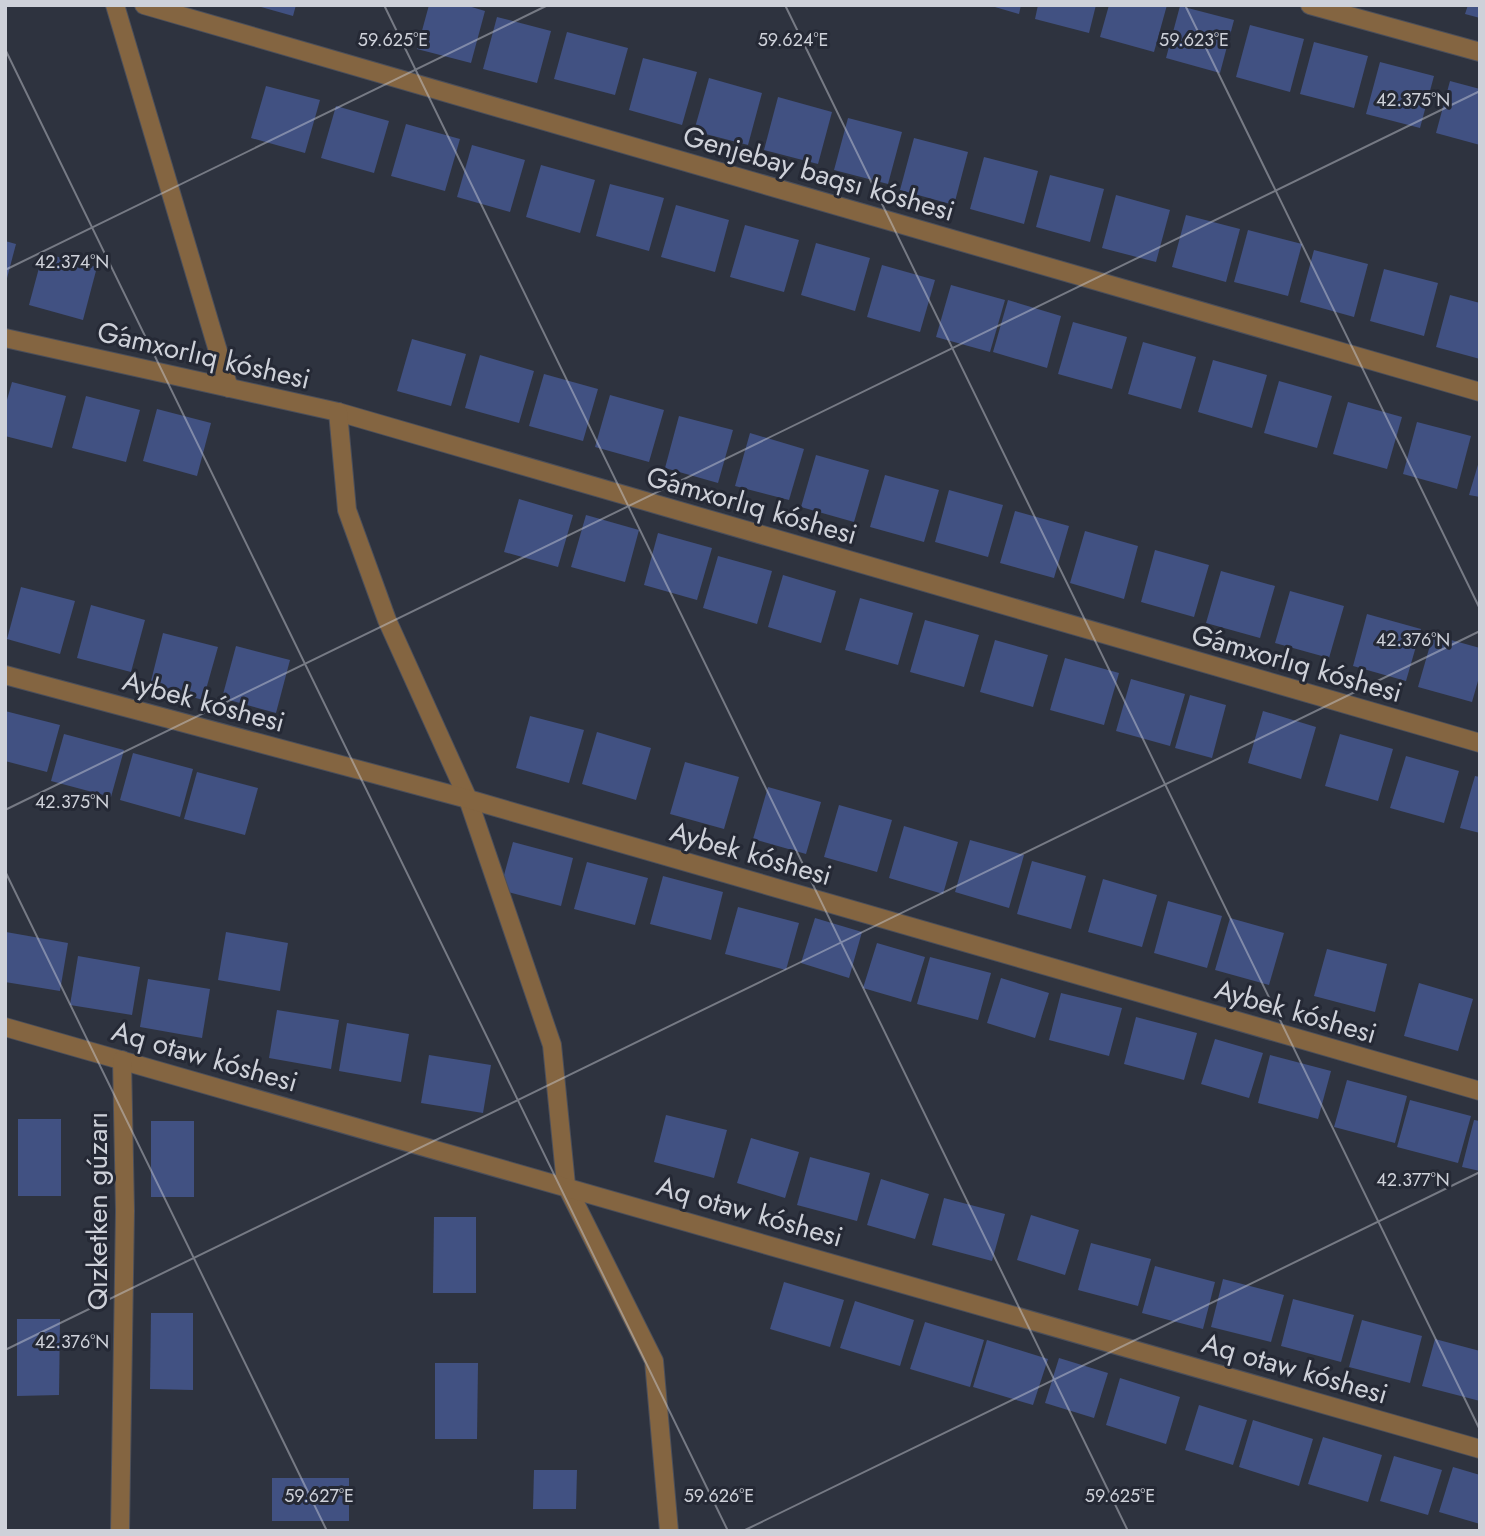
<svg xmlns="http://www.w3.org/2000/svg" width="1485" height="1536" font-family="Jost,sans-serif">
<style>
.building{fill:#415182}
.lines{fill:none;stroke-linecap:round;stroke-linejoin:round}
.minor-casing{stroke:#4b4f5b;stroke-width:20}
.minor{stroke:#846541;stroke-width:18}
.ticks{fill:none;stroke:#ced1d9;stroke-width:2;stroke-opacity:0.45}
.labels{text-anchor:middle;stroke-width:6;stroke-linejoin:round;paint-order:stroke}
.street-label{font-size:28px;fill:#ced1d9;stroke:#252935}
.ticks-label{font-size:18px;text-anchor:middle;fill:#ced1d9;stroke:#252935;stroke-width:6;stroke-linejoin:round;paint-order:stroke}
</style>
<rect width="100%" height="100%" fill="#2e333f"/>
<g class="building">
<path d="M254,5H296L293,16Z"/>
<path d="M429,5H465L485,11L471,63L417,49Z"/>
<path d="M988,5H1021L1019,14Z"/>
<path d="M1038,5H1096L1089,33L1035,19Z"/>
<path d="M1109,5H1167L1154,52L1100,37Z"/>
<path d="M1468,5H1480V18L1465,14Z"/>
<path d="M1180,6L1234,20L1220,73L1166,58Z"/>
<path d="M497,17L551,31L537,83L483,69Z"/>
<path d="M1250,25L1304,39L1290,92L1236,77Z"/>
<path d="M567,32L628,48L615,95L554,79Z"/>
<path d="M1314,42L1368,56L1354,108L1300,94Z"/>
<path d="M643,58L697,72L682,125L629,110Z"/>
<path d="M1380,62L1434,76L1420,128L1366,114Z"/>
<path d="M709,78L762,93L748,145L694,131Z"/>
<path d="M1450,81L1480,89V145L1436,133Z"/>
<path d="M266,86L320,100L305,153L251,138Z"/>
<path d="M778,97L832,112L818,164L764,150Z"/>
<path d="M336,106L389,121L374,173L321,158Z"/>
<path d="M848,118L902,132L888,184L834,170Z"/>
<path d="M406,124L460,139L445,191L391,176Z"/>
<path d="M914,138L968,152L954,205L900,190Z"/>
<path d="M472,145L525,160L510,212L457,197Z"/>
<path d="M984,157L1038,171L1024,224L970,209Z"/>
<path d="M541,165L595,180L580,233L526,217Z"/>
<path d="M1050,175L1104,189L1090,242L1036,227Z"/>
<path d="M610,184L664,198L649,251L596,236Z"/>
<path d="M1116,195L1170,210L1156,262L1102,248Z"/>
<path d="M676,205L729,220L715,272L661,257Z"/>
<path d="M1186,215L1240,229L1226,282L1172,267Z"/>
<path d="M745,225L799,240L784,292L730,277Z"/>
<path d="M1248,230L1302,244L1288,296L1234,282Z"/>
<path d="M5,241L16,244L6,282H5Z"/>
<path d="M816,243L870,258L855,311L801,295Z"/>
<path d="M1314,250L1368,264L1354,317L1300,302Z"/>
<path d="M43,253L97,267L83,320L29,305Z"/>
<path d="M882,265L935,280L920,332L867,317Z"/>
<path d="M1384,269L1438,283L1424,336L1370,321Z"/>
<path d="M951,285L1005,300L990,352L936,337Z"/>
<path d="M1450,295L1480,303V359L1436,347Z"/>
<path d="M1008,300L1061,316L1047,368L993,352Z"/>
<path d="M1073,322L1127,337L1112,389L1058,374Z"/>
<path d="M412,339L466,354L451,406L397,391Z"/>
<path d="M1143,342L1196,357L1181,409L1128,394Z"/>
<path d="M480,355L534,371L519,423L465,408Z"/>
<path d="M1213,360L1267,375L1252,428L1198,412Z"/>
<path d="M544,374L598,389L583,441L529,426Z"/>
<path d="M1279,381L1332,396L1317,448L1264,433Z"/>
<path d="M12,382L66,396L52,448L5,436V407Z"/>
<path d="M610,395L664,410L649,462L595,447Z"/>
<path d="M86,396L140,410L126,462L72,448Z"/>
<path d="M1348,402L1402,417L1387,469L1333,454Z"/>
<path d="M157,409L211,423L197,476L143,461Z"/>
<path d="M679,416L733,430L718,483L665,468Z"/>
<path d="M1417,422L1471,436L1457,489L1403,474Z"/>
<path d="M750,433L804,449L789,500L735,486Z"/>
<path d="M816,455L869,470L854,522L801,507Z"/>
<path d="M1480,458V497L1469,495Z"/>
<path d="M885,475L939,490L924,542L870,527Z"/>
<path d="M949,490L1003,505L988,557L935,542Z"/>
<path d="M519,499L573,515L558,567L504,552Z"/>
<path d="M1015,511L1069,526L1054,578L1000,563Z"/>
<path d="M586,515L639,530L625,582L571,567Z"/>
<path d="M1085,531L1138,546L1124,599L1070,583Z"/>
<path d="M658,533L712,548L697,600L644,585Z"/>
<path d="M1155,550L1209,565L1194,617L1141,602Z"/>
<path d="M718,556L772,571L757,624L703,608Z"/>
<path d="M1221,571L1275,586L1260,638L1206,623Z"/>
<path d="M783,575L836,591L821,643L768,627Z"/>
<path d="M21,587L75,601L60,654L7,639Z"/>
<path d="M1290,591L1344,606L1329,658L1275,643Z"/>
<path d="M860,598L913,613L898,665L845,650Z"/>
<path d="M91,605L145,620L131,672L77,658Z"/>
<path d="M1367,614L1421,629L1406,681L1353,666Z"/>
<path d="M925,620L979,635L964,687L910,672Z"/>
<path d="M163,633L218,647L203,700L150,685Z"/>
<path d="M1433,635L1480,648V674L1472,702L1418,687Z"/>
<path d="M995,640L1048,655L1033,707L980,692Z"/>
<path d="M236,646L290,660L276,713L222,698Z"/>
<path d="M1065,658L1119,673L1104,725L1050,710Z"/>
<path d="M1131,679L1185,694L1170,746L1116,731Z"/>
<path d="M1190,695L1226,705L1212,758L1175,748Z"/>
<path d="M5,711L60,725L47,772L5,761Z"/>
<path d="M1263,711L1316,727L1301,779L1248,763Z"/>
<path d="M530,716L584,730L569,783L516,768Z"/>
<path d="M597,732L651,748L636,800L582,784Z"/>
<path d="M64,734L124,750L111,797L51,781Z"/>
<path d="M1340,734L1393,749L1378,801L1325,786Z"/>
<path d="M133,753L193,769L180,817L120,800Z"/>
<path d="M1406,756L1459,771L1444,823L1390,808Z"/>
<path d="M685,762L739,777L724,829L670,814Z"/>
<path d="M197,772L258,788L245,835L184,819Z"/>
<path d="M1475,776L1480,777V833L1460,828Z"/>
<path d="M768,787L821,802L806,854L753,839Z"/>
<path d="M839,805L892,820L877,872L824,857Z"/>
<path d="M904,826L958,842L943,894L889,878Z"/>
<path d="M970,840L1024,855L1009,908L955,892Z"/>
<path d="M513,842L573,858L561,906L500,890Z"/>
<path d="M1032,861L1086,876L1071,929L1017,914Z"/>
<path d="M587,862L648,878L635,925L574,909Z"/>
<path d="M663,876L723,892L711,940L650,924Z"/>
<path d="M1103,879L1157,895L1142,947L1088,932Z"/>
<path d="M1168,901L1222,916L1207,968L1154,953Z"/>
<path d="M738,907L799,923L786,970L725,954Z"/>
<path d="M815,918L862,932L849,978L801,963Z"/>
<path d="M1230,918L1284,933L1269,985L1215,970Z"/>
<path d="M6,932L68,943L60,991L5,982Z"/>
<path d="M226,932L288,943L280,991L218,980Z"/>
<path d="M877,943L925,957L911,1002L863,988Z"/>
<path d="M1327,949L1387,964L1375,1012L1314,996Z"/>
<path d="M78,956L140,967L132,1015L70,1005Z"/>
<path d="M930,957L991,973L978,1020L917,1004Z"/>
<path d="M1001,978L1049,993L1035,1038L987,1023Z"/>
<path d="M148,979L210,989L202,1038L140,1027Z"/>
<path d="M1419,983L1473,999L1458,1051L1404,1036Z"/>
<path d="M1061,993L1122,1008L1109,1056L1049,1040Z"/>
<path d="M277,1010L339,1020L331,1069L269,1058Z"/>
<path d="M1136,1017L1197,1033L1184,1080L1124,1064Z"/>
<path d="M347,1023L409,1034L401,1082L339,1071Z"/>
<path d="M1215,1039L1263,1053L1249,1098L1201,1084Z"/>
<path d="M429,1055L491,1065L483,1113L421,1103Z"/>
<path d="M1270,1055L1331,1071L1318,1119L1258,1103Z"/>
<path d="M1347,1080L1407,1096L1395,1143L1334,1127Z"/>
<path d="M1410,1100L1471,1116L1458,1163L1397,1147Z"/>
<path d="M666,1115L727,1130L714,1178L654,1162Z"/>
<rect x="18" y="1119" width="43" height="77"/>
<path d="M1474,1120L1480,1121V1171L1462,1167Z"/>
<rect x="151" y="1121" width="43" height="76"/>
<path d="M751,1138L799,1152L785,1198L737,1183Z"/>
<path d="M810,1157L870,1173L857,1221L797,1205Z"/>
<path d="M881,1179L929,1194L915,1239L867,1225Z"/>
<path d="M944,1198L1005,1214L992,1261L932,1245Z"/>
<path d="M1031,1215L1079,1230L1065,1275L1017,1260Z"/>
<path d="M434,1217H476V1293H433Z"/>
<path d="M1091,1243L1151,1259L1138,1306L1078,1290Z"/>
<path d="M1155,1266L1215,1282L1203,1329L1142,1313Z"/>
<path d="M1223,1279L1284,1295L1271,1342L1211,1327Z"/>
<path d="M784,1282L844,1300L830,1347L770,1329Z"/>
<path d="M1293,1299L1354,1315L1341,1362L1281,1346Z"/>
<path d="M855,1301L914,1320L900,1366L840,1348Z"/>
<path d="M151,1313H193V1390L150,1389Z"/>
<path d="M17,1319H60L59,1395L17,1396Z"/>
<path d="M1362,1320L1422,1336L1410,1383L1349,1367Z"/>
<path d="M925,1322L984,1340L970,1387L910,1369Z"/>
<path d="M1435,1339L1480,1351V1401L1422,1386Z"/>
<path d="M987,1340L1048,1359L1033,1405L973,1387Z"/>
<path d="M1059,1358L1108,1373L1094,1418L1045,1403Z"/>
<path d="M435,1363H478L477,1439H435Z"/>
<path d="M1120,1378L1180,1397L1166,1444L1106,1425Z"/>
<path d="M1199,1405L1247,1420L1233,1465L1185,1450Z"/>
<path d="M1253,1420L1313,1439L1299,1486L1239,1467Z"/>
<path d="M1323,1437L1382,1455L1368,1502L1308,1484Z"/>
<path d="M1394,1456L1442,1470L1428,1515L1380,1501Z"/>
<path d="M1453,1467L1480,1475V1524L1439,1512Z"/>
<path d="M534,1470H577L576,1509H533Z"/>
<rect x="272" y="1478" width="77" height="43"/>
</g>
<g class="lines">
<g class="minor-casing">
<g id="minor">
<path d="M115,5L229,388"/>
<path d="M144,5L1480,392"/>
<path d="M1310,5L1480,52"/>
<path d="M5,338L338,412L1480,743"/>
<path d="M338,412L347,510L387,620L468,799L552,1045L566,1185L654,1361L669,1531"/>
<path d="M5,675L468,799L1480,1091"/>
<path d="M5,1027L1480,1449"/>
<path d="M120,1531L125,1211L122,1060"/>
</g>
</g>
<use href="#minor" class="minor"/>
</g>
<path class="ticks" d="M384,5L1128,1531M785,5L1480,1430M1185,5L1480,609M5,49L728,1531M5,270L548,5M5,810L1480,91M5,871L327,1531M5,1350L1480,631M743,1531L1480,1172"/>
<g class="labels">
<g class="street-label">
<text transform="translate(819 173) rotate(16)" y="10">Genjebay baqsı kóshesi</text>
<text transform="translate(204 355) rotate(13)" y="10">Ǵamxorlıq kóshesi</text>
<text transform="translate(752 505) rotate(16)" y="10">Ǵamxorlıq kóshesi</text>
<text transform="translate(1297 663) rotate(16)" y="10">Ǵamxorlıq kóshesi</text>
<text transform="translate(204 701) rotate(15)" y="10">Aybek kóshesi</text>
<text transform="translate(751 853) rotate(16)" y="10">Aybek kóshesi</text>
<text transform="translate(1296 1011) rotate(16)" y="10">Aybek kóshesi</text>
<text transform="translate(205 1056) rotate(16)" y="10">Aq otaw kóshesi</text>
<text transform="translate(97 1211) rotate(-90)" y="10">Qızketken gúzarı</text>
<text transform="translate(750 1211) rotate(16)" y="10">Aq otaw kóshesi</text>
<text transform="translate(1295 1368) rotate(16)" y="10">Aq otaw kóshesi</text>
</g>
</g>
<g class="ticks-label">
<text x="393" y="46">59.625°E</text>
<text x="793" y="46">59.624°E</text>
<text x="1194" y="46">59.623°E</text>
<text x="1413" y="106">42.375°N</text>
<text x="72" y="268">42.374°N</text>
<text x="1413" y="646">42.376°N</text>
<text x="72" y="808">42.375°N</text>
<text x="1413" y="1186">42.377°N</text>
<text x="72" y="1348">42.376°N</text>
<text x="319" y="1502">59.627°E</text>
<text x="719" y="1502">59.626°E</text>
<text x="1120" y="1502">59.625°E</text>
</g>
<rect width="1485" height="1536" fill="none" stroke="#ced1d9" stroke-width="14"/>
</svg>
